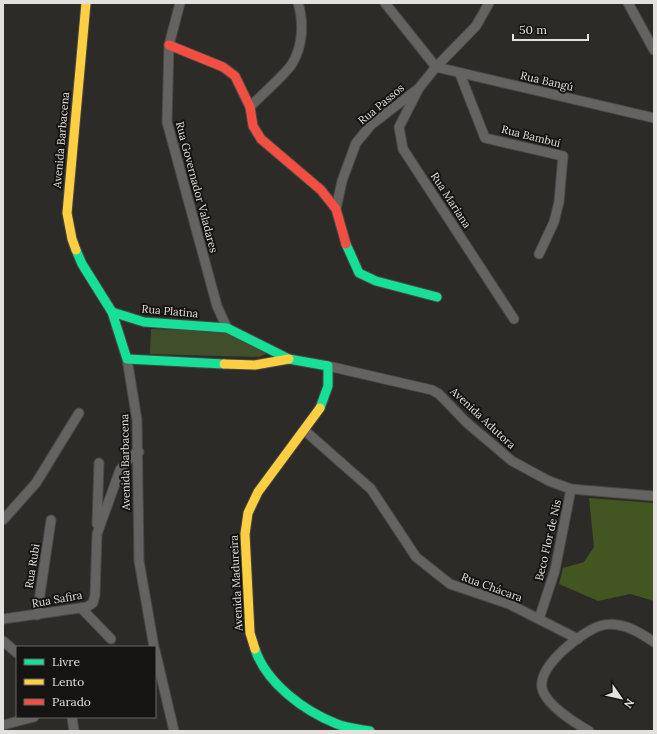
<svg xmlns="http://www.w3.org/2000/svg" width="657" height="734" font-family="Lora,serif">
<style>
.green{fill:#404e2b}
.forest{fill:#435520}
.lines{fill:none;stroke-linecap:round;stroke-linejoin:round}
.street-casing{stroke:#4a4946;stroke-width:11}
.fast-casing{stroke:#4a4946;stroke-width:11}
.slow-casing{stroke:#4a4946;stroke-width:11}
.jam-casing{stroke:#4a4946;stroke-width:11}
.street{stroke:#656362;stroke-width:9}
.fast{stroke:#16e098;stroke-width:9}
.slow{stroke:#ffcf43;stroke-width:9}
.jam{stroke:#f24e42;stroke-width:9}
.labels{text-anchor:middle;stroke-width:4;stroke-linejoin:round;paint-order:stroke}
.street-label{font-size:11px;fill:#e3e0dd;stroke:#161412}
</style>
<rect width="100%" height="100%" fill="#2d2b28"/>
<path class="green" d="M151,329L225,331L268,353L259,357L150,354Z"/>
<path class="forest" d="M589,498L654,503V601L630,594L598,601L559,584L563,568L584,562L594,547Z"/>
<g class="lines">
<g class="street-casing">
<g id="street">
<path d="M180,3L169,45L167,122L217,306L227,328"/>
<path d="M385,3L436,67"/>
<path d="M628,3L654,50"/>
<path d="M436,67L654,118"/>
<path d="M460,74L485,138L563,156L559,202L554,222L539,254"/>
<path d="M419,88L399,127L403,149L514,319"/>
<path d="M250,107C261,95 284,76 292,64C303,46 304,22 298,3"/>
<path d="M336,209L342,181L356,143L371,125L419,88L436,67L476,26L489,3"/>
<path d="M127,359L137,420L139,561L154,647"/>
<path d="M328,366L432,390L439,394L466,422L512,461L549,481L571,489L654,496"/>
<path d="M304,430L371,489L416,557L450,584L509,604L578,639"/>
<path d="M3,520L36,483L79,413"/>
<path d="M97,524L99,463"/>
<path d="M81,608L111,639"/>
<path d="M37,615L51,520"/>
<path d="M3,619L87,607L93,603L95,595L97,534L120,470L132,455L139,452"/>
<path d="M539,619L555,570L571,489"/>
<path d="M3,641L17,653"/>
<path d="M155,650L174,731"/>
<path d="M72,717L74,731"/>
<path d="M3,725L34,717"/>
<path d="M589,731C575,723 545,704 542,688C538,666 581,632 600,626C604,624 614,624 618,625C632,627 643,635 654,642"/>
</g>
</g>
<g class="fast-casing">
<g id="fast">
<path d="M346,244L359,273L376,281L437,297"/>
<path d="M76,250L82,264L112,312L127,359L224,364"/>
<path d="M112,312L144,322L227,328L289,359L328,366V386L320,408"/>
<path d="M255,649C266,683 304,711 337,724C347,728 359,729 370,731"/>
</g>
</g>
<g class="slow-casing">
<g id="slow">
<path d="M76,250L72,239L67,213L86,3"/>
<path d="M224,364L255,365L289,359"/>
<path d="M255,649L250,633L245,534L248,513L258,492L320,408"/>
</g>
</g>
<g class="jam-casing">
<path id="jam" d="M169,45L223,67L235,76L250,107L253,126L261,139L321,190L336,209L346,244"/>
</g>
<use href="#street" class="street"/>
<use href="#fast" class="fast"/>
<use href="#slow" class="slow"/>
<use href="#jam" class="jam"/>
</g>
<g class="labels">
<g class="street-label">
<text transform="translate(547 81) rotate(13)" y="4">Rua Bangú</text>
<text transform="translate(381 104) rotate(-40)" y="4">Rua Passos</text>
<text transform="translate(531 136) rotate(14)" y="4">Rua Bambuí</text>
<text transform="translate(61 140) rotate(-85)" y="4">Avenida Barbacena</text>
<text transform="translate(197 187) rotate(75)" y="4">Rua Governador Valadares</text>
<text transform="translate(451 200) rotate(57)" y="4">Rua Mariana</text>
<text transform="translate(170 311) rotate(5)" y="4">Rua Platina</text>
<text transform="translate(483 418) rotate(43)" y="4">Avenida Adutora</text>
<text transform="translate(125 462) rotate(-91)" y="4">Avenida Barbacena</text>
<text transform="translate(548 540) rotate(-77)" y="4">Beco Flor de Nis</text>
<text transform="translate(32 566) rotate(-81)" y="4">Rua Rubi</text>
<text transform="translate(236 583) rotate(-93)" y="4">Avenida Madureira</text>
<text transform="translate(492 587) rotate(20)" y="4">Rua Chácara</text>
<text transform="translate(57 599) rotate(-10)" y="4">Rua Safira</text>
</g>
</g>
<rect width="657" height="734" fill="none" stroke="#e3e0dd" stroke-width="8"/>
<rect x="16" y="646" width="140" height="72" fill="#161412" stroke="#686663"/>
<rect x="24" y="659" width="20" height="6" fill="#16e098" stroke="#686663"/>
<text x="52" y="666" font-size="12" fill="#e3e0dd">Livre</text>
<rect x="24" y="679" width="20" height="6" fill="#ffcf43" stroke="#686663"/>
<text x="52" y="686" font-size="12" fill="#e3e0dd">Lento</text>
<rect x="24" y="699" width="20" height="6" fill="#f24e42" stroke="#686663"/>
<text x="52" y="706" font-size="12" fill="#e3e0dd">Parado</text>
<g transform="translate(621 698) rotate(124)" stroke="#161412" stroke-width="3" paint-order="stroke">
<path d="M0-3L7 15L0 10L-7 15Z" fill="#e3e0dd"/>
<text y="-6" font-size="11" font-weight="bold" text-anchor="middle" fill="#e3e0dd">N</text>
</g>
<path d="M513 34v6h75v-6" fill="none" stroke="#e3e0dd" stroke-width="2"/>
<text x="519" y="34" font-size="12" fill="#e3e0dd" stroke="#161412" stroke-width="3" paint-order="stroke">50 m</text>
</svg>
